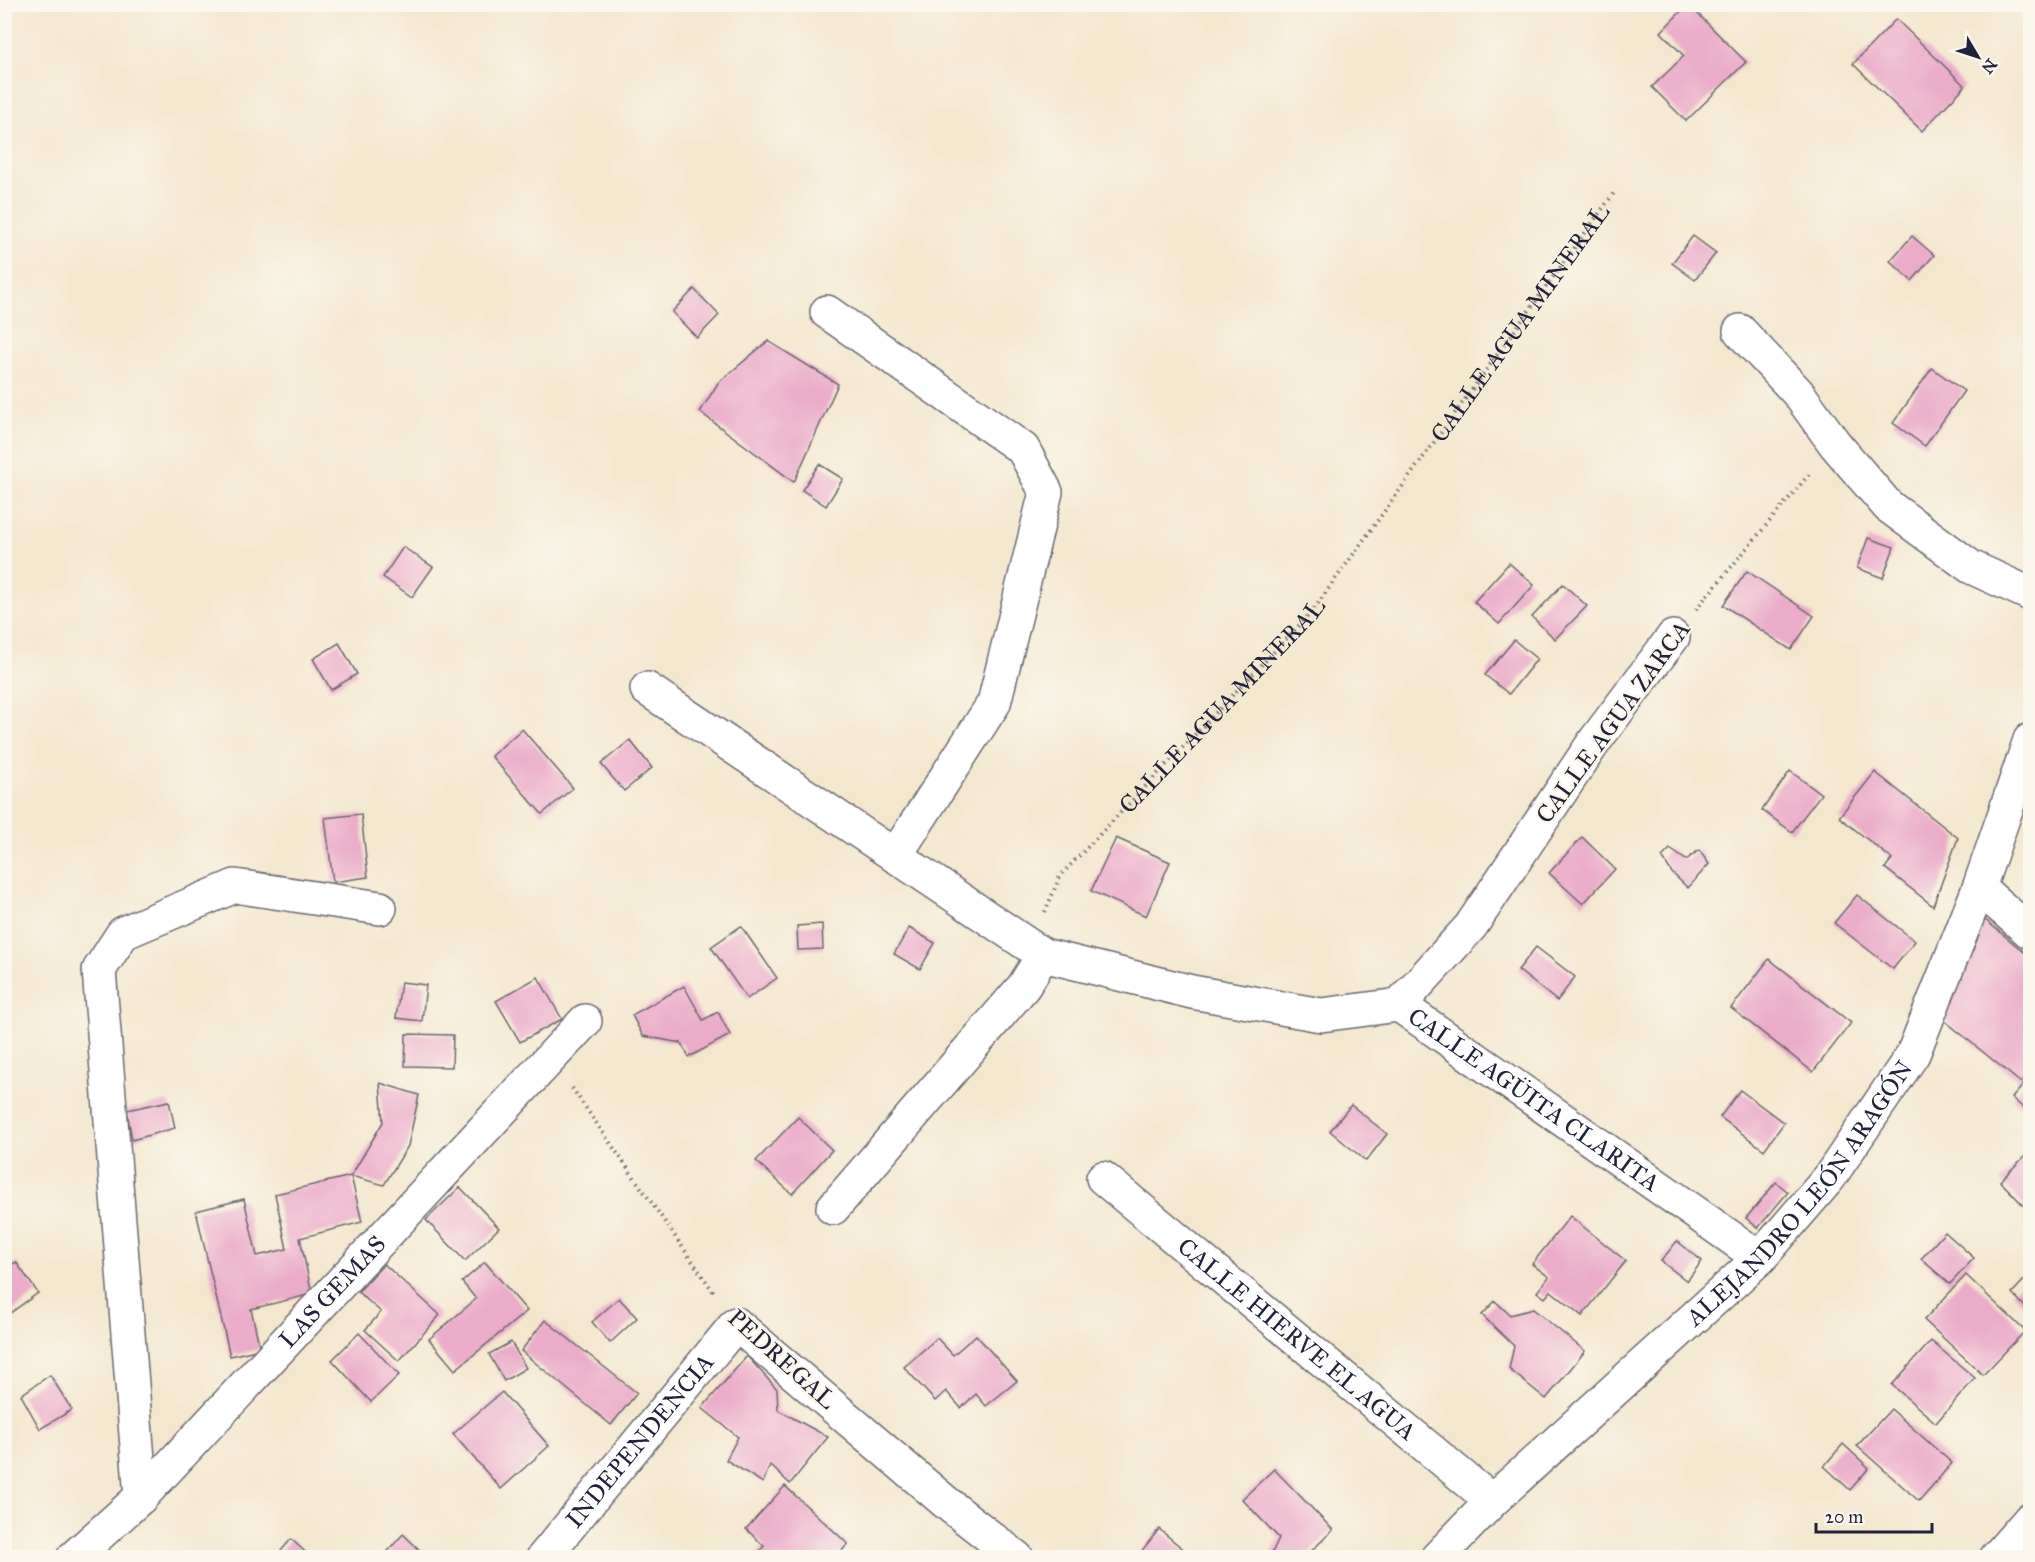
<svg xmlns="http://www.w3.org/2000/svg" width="2035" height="1562" font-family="'IM FELL Great Primer',serif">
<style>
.building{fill:#eaacc9}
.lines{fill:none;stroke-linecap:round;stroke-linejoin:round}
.street-casing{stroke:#6b676e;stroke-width:36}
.path{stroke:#6b676e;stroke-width:4;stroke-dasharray:1.5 4.5;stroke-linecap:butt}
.street{stroke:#fff;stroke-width:33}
.labels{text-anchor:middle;stroke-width:5;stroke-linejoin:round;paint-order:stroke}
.street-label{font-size:24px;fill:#22223b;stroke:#fbf7ec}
</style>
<rect width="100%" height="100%" fill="#fbf7ec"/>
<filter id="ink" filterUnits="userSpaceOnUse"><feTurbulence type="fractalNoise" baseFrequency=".0167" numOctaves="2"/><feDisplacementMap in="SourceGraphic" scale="12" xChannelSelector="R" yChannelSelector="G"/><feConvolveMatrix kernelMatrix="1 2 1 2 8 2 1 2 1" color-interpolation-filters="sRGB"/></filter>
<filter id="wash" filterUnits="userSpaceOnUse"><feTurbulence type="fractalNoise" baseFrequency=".008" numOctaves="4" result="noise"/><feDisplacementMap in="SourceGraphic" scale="24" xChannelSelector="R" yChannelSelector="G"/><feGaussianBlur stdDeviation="1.35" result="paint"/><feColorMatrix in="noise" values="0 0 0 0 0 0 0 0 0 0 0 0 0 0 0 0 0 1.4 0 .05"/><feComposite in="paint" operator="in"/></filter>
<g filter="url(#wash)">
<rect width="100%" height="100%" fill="#f3e7ce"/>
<g id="blocks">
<g class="building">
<path d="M1688,4L1746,62L1686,121L1652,87L1684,56L1661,32Z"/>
<path d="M1896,19L1965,86L1922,131L1853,64Z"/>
<path d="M1693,236L1716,253L1695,280L1672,263Z"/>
<path d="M1912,236L1934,255L1912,281L1890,261Z"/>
<path d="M694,289L719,315L697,338L672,312Z"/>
<path d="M768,341L838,384L794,482L700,412L718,383Z"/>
<path d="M1932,368L1964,391L1925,446L1893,423Z"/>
<path d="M819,464L843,479L826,506L802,490Z"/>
<path d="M1868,538L1894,547L1883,578L1857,568Z"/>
<path d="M403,547L433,567L412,597L383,577Z"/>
<path d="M1509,563L1534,585L1499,624L1474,602Z"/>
<path d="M1747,571L1814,616L1791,650L1723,605Z"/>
<path d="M1563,584L1587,606L1555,639L1532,617Z"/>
<path d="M1514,640L1537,659L1509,694L1485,675Z"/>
<path d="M339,643L357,674L331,690L313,659Z"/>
<path d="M522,729L573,788L542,814L491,756Z"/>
<path d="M630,740L652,768L624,791L601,764Z"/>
<path d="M1790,771L1821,794L1792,832L1762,810Z"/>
<path d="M1875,772L1958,838L1933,906L1885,868L1892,859L1839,817Z"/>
<path d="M361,814L368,877L333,882L325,818Z"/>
<path d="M1582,837L1615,869L1583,904L1549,873Z"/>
<path d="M1116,838L1170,862L1146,916L1091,891Z"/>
<path d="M1670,849L1686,860L1699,850L1709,864L1688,888L1672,873L1662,857Z"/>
<path d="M1857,895L1915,941L1893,969L1834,923Z"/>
<path d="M1978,914L2030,957V1071L2021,1083L1934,1012Z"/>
<path d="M822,924L823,949L798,950L797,926Z"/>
<path d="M741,926L777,978L747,999L711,947Z"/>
<path d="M909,928L935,943L920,969L894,954Z"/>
<path d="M1536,947L1575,977L1557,1001L1518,970Z"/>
<path d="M1769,959L1851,1023L1813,1072L1731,1008Z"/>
<path d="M538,977L562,1019L520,1042L496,1001Z"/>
<path d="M401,982L426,985L422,1021L396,1018Z"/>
<path d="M684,986L703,1020L718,1012L730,1035L689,1057L681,1043L643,1036L632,1015Z"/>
<path d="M406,1034L453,1035L452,1067L405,1066Z"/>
<path d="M2030,1077V1114L2012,1098Z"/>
<path d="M380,1083L419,1095L408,1146L384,1185L351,1176L383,1122Z"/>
<path d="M1740,1090L1784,1123L1764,1150L1720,1117Z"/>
<path d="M169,1101L175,1128L132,1140L127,1110Z"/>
<path d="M1351,1105L1387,1134L1366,1161L1330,1131Z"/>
<path d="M798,1117L832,1150L792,1194L756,1161Z"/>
<path d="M2030,1151V1208L2028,1210L2000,1181Z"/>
<path d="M351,1176L362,1222L300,1238L312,1294L251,1309L260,1349L230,1356L196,1211L244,1199L257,1256L287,1249L275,1194Z"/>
<path d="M1776,1182L1788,1192L1758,1228L1746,1218Z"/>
<path d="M460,1187L499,1228L465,1261L426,1220Z"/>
<path d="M1570,1216L1626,1261L1582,1316L1551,1291L1545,1298L1537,1292L1549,1277L1532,1264Z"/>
<path d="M1945,1232L1974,1258L1950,1284L1921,1259Z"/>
<path d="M1677,1241L1702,1261L1687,1281L1661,1261Z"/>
<path d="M16,1262L38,1293L6,1316L4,1270Z"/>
<path d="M485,1262L527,1311L455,1370L429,1339L476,1299L462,1282Z"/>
<path d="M384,1264L440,1315L399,1361L365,1330L381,1312L358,1292Z"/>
<path d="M1966,1275L2025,1331L1983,1375L1924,1320Z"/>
<path d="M2026,1278L2030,1283V1312L2012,1293Z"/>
<path d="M619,1298L637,1318L610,1343L592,1322Z"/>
<path d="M1495,1301L1510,1315L1533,1309L1585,1351L1546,1399L1509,1369L1514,1346L1482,1315Z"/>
<path d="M545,1320L637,1393L611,1425L521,1351Z"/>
<path d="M359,1333L399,1375L371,1402L332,1360Z"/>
<path d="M976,1335L1017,1381L986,1406L976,1394L961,1408L946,1391L935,1401L904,1367L937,1338L953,1355Z"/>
<path d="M1931,1341L1975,1378L1936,1423L1892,1385Z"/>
<path d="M511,1342L526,1368L504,1381L489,1354Z"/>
<path d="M747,1356L777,1389L778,1410L828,1437L790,1484L770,1465L763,1483L726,1460L738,1437L702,1408Z"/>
<path d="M50,1375L72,1410L40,1429L21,1395Z"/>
<path d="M502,1392L549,1446L501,1489L453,1434Z"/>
<path d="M1891,1409L1952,1463L1919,1501L1857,1446Z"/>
<path d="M1843,1444L1869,1468L1850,1490L1824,1466Z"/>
<path d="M1274,1469L1333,1530L1304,1558H1273L1271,1555L1279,1538L1242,1499Z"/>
<path d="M785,1486L848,1544L835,1558H754L764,1546L746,1529Z"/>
<path d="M1159,1529L1194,1558H1136Z"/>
<path d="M403,1534L428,1558H382Z"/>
<path d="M291,1539L312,1558H275Z"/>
</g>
</g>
</g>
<g filter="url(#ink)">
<use href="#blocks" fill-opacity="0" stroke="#6b676e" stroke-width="1.5"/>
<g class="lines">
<g class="street-casing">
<g id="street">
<path d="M827,312L1023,449L1046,492L994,703L895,856"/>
<path d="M1740,331L1798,393L1835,444L1888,506L1971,567L2030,594"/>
<path id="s2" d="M647,689L1043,955L1192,992L1321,1015L1399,1005L1760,1258"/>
<path d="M1979,888L2030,932"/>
<path d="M1399,1005L1471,926L1594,742L1673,637"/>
<path id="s3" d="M1103,1178L1492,1501"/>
<path d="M833,1208L1024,986L1043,955"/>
<path d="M141,1497L99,970L123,933L235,886L380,908"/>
<path id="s4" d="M73,1558L141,1497L585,1021"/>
<path id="s5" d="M543,1558L736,1324L949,1505L1017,1558"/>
<path id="s6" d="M1437,1558L1492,1501L1760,1258L1829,1178L1913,1054L1979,888L2030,740"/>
<path d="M1996,1558L2030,1519"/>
</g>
</g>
<g class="path">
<path d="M1696,609L1811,472"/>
<path id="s1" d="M1045,912L1060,876L1311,613L1616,190"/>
<path d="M572,1088L715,1294"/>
</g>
<use href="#street" class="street"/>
</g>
</g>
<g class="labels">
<g class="street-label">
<text dy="8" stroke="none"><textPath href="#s1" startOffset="760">CALLE AGUA MINERAL</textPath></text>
<text dy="8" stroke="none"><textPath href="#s1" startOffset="274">CALLE AGUA MINERAL</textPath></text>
<text transform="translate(1613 722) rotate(-54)" y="8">CALLE AGUA ZARCA</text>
<text dy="8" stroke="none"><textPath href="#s2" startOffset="1005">CALLE AGÜITA CLARITA</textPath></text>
<text dy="8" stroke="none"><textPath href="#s6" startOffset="516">ALEJANDRO LEÓN ARAGÓN</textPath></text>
<text dy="8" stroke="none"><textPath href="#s4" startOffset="372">LAS GEMAS</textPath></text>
<text dy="8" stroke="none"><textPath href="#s3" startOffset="252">CALLE HIERVE EL AGUA</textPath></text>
<text transform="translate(782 1359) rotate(42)" y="8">PEDREGAL</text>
<text dy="8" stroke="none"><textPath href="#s5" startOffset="152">INDEPENDENCIA</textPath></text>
</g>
</g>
<rect width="2035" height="1562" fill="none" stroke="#fbf7ec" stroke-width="24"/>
<g transform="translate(1978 57) rotate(129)" stroke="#fbf7ec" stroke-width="4.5" paint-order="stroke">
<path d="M0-4.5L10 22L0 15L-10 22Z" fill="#22223b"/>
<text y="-9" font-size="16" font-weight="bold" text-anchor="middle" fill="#22223b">N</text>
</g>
<path d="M1816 1523v9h116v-9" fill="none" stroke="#22223b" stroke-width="3"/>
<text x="1825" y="1523" font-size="18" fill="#22223b" stroke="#fbf7ec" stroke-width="4.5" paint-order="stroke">20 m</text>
</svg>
